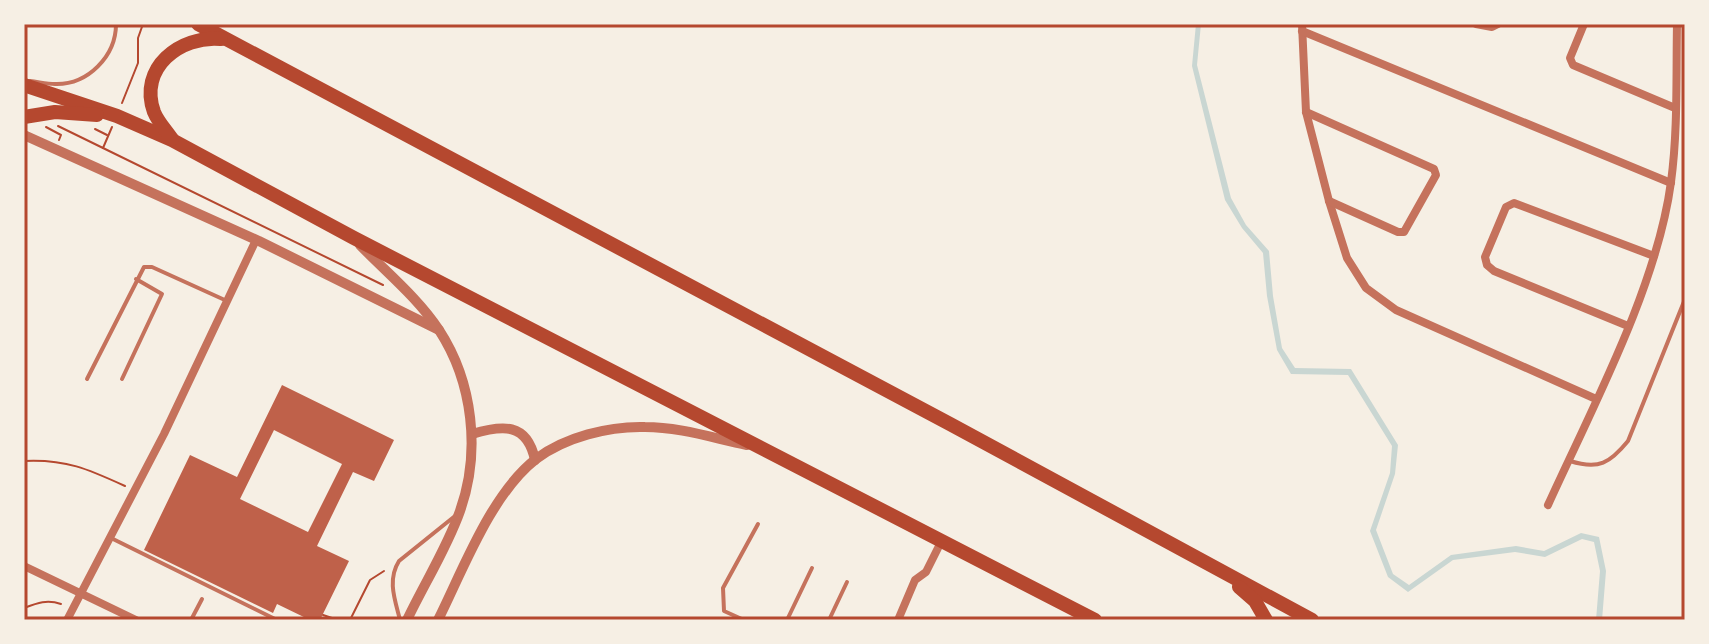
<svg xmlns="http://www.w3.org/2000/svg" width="1709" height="644" font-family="'Nunito Sans',sans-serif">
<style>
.water{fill:#c9d6d2}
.building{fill:#bf614a;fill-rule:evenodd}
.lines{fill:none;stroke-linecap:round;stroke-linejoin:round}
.path{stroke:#b5482f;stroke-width:2}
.service{stroke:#c5725c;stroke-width:4}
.minor{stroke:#c5725c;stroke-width:8}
.tertiary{stroke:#c5725c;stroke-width:10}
.trunk{stroke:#b5482f;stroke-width:14}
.neatline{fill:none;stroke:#b5482f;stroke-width:3}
</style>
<rect width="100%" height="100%" fill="#f6efe4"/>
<path class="water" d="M1196,24H1201L1197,65L1231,198L1246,225L1269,251L1273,296L1282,348L1295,368L1351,369L1398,445L1395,474L1376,530L1393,574L1409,585L1451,555L1516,546L1544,551L1581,533L1599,537L1606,571L1602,620H1596L1600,571L1594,542L1582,539L1545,557L1515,552L1453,560L1408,592L1388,577L1370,531L1390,473L1392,446L1348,375L1291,374L1277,350L1267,296L1263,253L1242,228L1225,200L1192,66Z"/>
<path class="building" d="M282,385L394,440L374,481L353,472L317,546L349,561L320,620H310L277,604L273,613L144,550L190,455L237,477ZM274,430L342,464L308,532L240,499Z"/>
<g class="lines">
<g class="path">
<path d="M122,103L138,63V38L143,24"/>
<path d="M58,126L103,148L112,127"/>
<path d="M46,127L61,135L59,140"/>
<path d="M95,129L107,135"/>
<path d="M103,148L383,285"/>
<path d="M24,461C66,459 88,469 125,486"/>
<path d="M24,608C37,603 47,599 61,604"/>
<path d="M323,615L338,620"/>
<path d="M350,620L370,580L384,571"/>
</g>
<g class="service">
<path d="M30,81C39,82 47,84 55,84C88,85 116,56 116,24"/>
<path d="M87,379L144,267H152L227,301"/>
<path d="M122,379L162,294L136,279"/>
<path d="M1570,461C1599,470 1610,463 1628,441L1685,299"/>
<path d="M111,538L277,620"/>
<path d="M191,620L202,599"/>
<path d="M400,620C395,600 387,580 399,561L455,516"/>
<path d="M744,620L724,611L723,588L758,524"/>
<path d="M787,620L812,568"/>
<path d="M829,620L847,582"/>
</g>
<g class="minor">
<path d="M1302,24L1306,112L1329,201L1347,258L1366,288L1396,310L1596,399"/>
<path d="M1476,24L1492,27L1498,24"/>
<path d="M1584,24L1570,58L1573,65L1675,108"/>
<path d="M1302,31L1671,183"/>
<path d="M1306,112L1434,169L1436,175L1404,232H1398L1329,201"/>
<path d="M1628,326L1494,271L1487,265L1485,257L1506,207L1514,203L1654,256"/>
<path d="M1548,505C1592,408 1657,287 1671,182C1678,130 1676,76 1677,24"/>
<path d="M24,566L136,620"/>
<path d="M67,620L164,434L256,240"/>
<path d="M898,620L915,580L926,572L942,540"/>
</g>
<g class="tertiary">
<path d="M24,135L259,241L439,330"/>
<path d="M360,245C386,272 418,298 439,330C473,382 481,452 460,511C447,548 424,584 407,620"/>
<path d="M472,434C502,425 527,422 535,460"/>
<path d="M438,620C463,570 491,494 536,459C565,437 609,426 645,427C679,427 713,438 747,445"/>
</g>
<g class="trunk">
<path d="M198,24L950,424L1312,620"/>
<path d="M24,85L117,116L172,140L354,238L1095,620"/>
<path d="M24,117L55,112L97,115"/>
<path d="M172,139C166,130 158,122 154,112C138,68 180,35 221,39"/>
<path d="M1239,587L1255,601L1266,620"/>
</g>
</g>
<rect width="1709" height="644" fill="none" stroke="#f6efe4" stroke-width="52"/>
<rect x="26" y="26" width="1657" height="592" class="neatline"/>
</svg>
